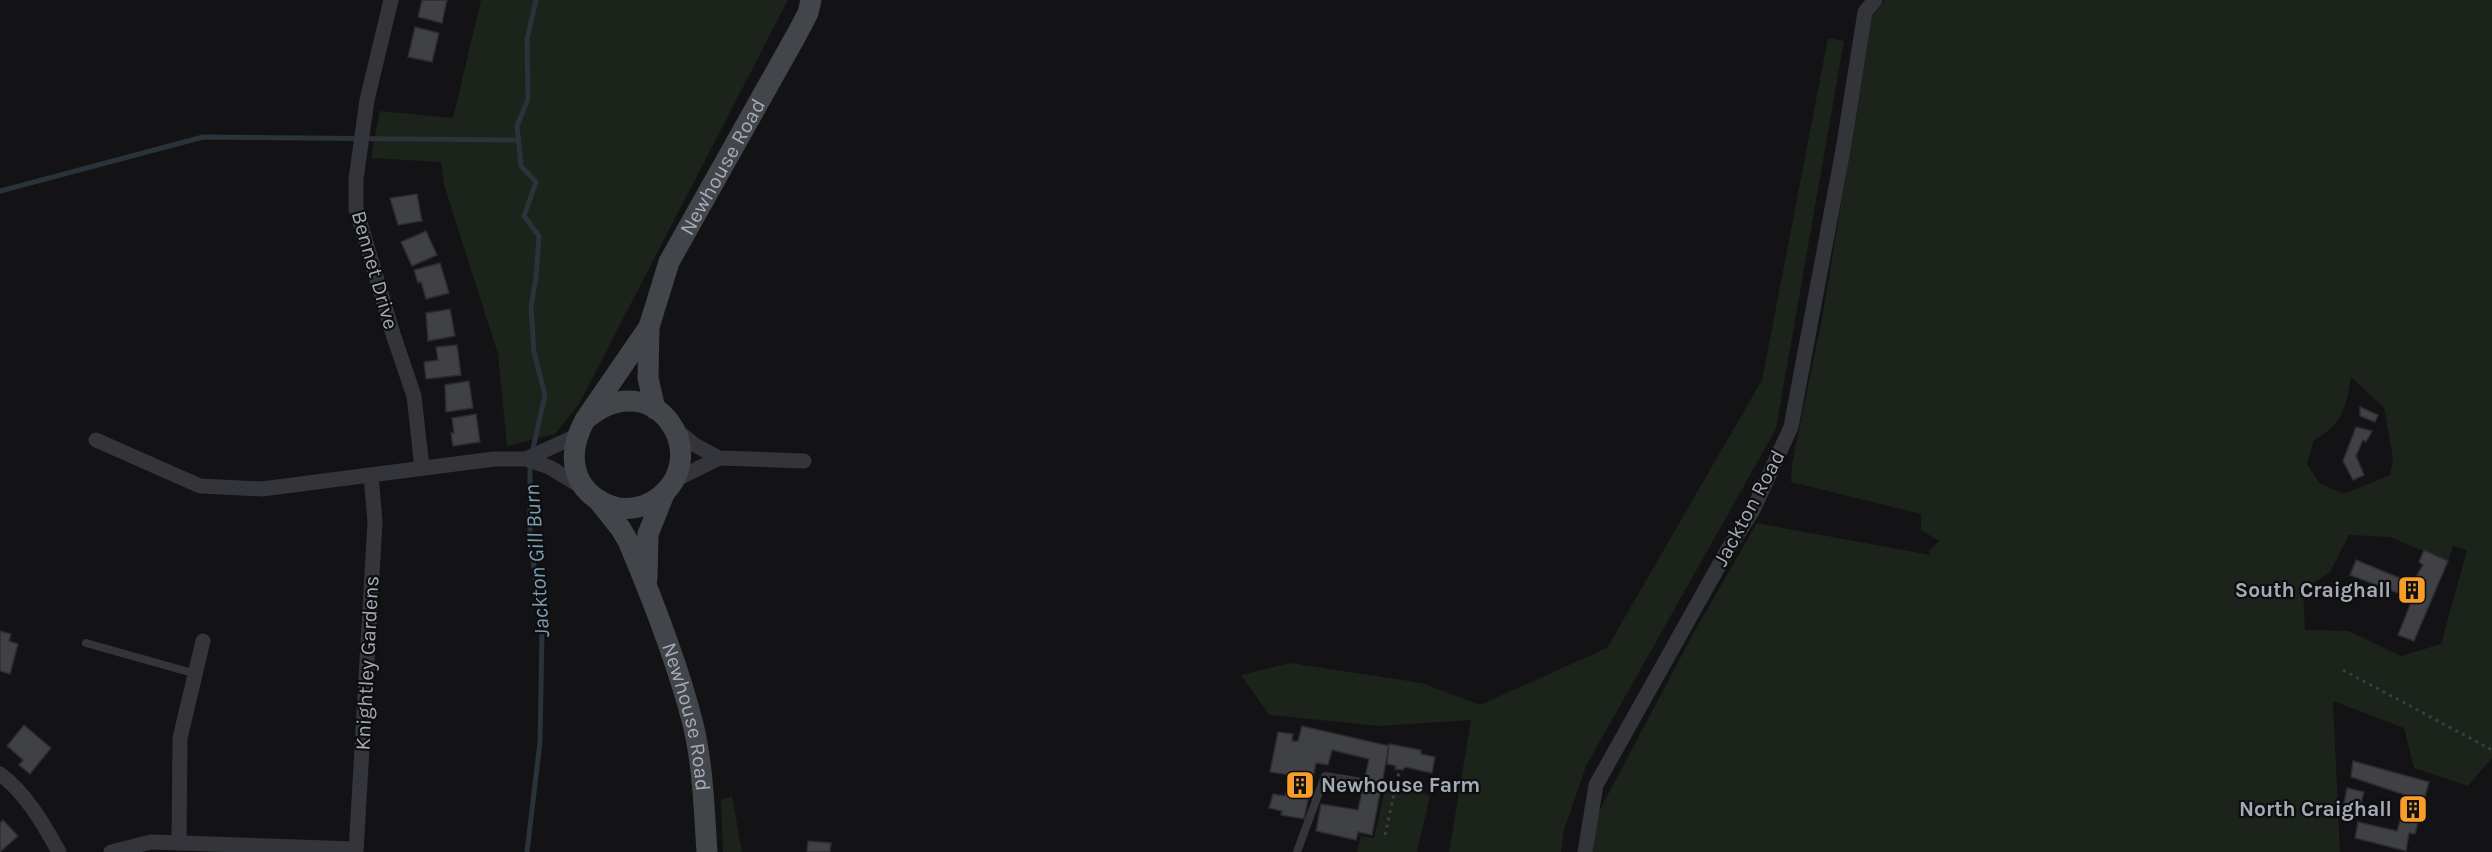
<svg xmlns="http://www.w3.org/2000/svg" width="2492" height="852" font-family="Karla,sans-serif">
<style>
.green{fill:#1b231b;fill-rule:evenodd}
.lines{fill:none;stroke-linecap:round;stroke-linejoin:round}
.stream{stroke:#293339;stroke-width:5}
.building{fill:#3f4145;stroke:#2d2d31;stroke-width:1.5}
.path{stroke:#3a3d41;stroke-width:3;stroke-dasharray:3 4.5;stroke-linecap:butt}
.lane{stroke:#34353a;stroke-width:8}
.street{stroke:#34353a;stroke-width:15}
.secondary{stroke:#42454a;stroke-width:21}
.labels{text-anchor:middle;stroke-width:4.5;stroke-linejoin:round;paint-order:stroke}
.street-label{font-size:21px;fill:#a4abb6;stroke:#0e0e10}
.poi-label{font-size:21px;font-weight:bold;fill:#a4abb6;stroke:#0e0e10;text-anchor:end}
.water-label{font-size:22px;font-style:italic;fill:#799db2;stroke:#0e0e10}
</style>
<rect width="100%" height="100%" fill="#131315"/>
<g class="green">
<path d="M481,0H788L579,404L555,434L507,446L498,354L444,185L441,162L371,158L380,111L453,118Z"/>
<path d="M1885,0H2492V758L2468,786L2414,768L2404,728L2333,701L2340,852H1591L1596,817L1693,634L1757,523L1930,555L1929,551L1939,541L1921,530V514L1791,482L1792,464L1823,313L1872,16ZM2351,377L2384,408L2393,458L2390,475L2344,494L2319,483L2307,464L2314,440C2343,424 2346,408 2351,377ZM2349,535L2390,537L2448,561L2453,546L2467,550L2441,644L2401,656L2349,631L2305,630L2303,590L2330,572Z"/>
<path d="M1828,38L1844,41L1776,429L1586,766L1564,830L1561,852H1449L1471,720L1379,726L1269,715L1241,675L1290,663L1422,683L1480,705L1607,648L1762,380Z"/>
<path d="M1387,780L1430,796L1417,852H1357L1361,836L1374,838Z"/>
<path d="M732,796L742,852H723L721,800Z"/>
</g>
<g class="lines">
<g class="stream">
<path d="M0,191L203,137L519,140"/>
<path d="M532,453L545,395L534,352L531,307L536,277L539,236L524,216L536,182L521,166L517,126L528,99L527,39L536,0"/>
<path d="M527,852L540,742L542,630L530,536V462"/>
</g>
</g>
<g class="building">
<path d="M422,0H447L442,23L418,17Z"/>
<path d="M415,27L439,33L432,62L408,57Z"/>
<path d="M417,194L422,221L398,225L390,198Z"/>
<path d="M426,231L437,255L412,266L401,242Z"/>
<path d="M440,263L449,293L426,299L421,282L418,283L414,270Z"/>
<path d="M450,309L455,336L428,341L426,313Z"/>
<path d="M457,345L461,375L426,379L424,362L438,360L436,347Z"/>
<path d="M469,381L473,408L446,412L445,385Z"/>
<path d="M2360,407L2378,415L2375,422L2360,416Z"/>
<path d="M476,414L480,442L453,446L451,433H454L452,418Z"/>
<path d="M2356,427L2372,431L2366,442L2363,440L2356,456L2364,475L2353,480L2343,461Z"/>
<path d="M2424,550L2448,561L2414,641L2398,635L2410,605L2406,596L2350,575L2356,560L2412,583L2423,565L2419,562Z"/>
<path d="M0,631L11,634L9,641L18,644L10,674L0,671Z"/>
<path d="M24,725L51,748L30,774L19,765L23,760L7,746Z"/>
<path d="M1302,726L1389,746L1372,835L1358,832L1356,840L1316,831L1321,804L1358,810L1369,759L1332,750L1328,765L1316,763L1304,819L1281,815L1282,811L1269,808L1273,794L1285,796L1291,775L1270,772L1278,732L1293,734L1292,741H1298Z"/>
<path d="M1389,744L1421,750V754L1435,757L1432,773L1405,767L1403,770L1395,769L1396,766L1387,764Z"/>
<path d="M2353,761L2429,782L2415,834L2409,833L2406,851L2355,838L2358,822L2397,831L2408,796L2351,777Z"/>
<path d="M2347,788L2364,792L2360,807L2344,804Z"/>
<path d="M3,820L18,836L0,852V823Z"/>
<path d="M808,841L831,843L830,852H807Z"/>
</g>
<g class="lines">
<g class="path">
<path d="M2343,670L2492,750"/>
<path d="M1385,835L1399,772"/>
</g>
<g class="lane">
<path d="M86,643L196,674"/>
<path d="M1297,852L1325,776L1357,781"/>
</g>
<g class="street">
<path d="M391,0L367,100L356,179V209L393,334L414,396L422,468"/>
<path d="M675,429L695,445L719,458L804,461"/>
<path d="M96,440L200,486L262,489L494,459H526L549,467L584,488"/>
<path d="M526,459L576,436"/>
<path d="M675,480L719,458"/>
<path d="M0,774C26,793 44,825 59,852"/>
<path d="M179,843L180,738L203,641"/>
<path d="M111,852L151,842L356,849"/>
<path d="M356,852L375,522L371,475"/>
<path d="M1585,852L1596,785L1727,551L1753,510L1791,427L1843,150L1865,12L1875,0"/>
</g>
<g class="secondary">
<path id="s1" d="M655,409L648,378L649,327L669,262L797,34L808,13L811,0"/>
<path d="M585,420C653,360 718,457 655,500C643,508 625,511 611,506C571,491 566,454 585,420L649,327"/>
<path id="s2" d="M598,500L621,529L628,541C653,600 677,661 693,724C703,765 704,809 707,852"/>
<path d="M647,579L648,534L664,494"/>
</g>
</g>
<defs>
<g id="building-square" transform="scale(1.5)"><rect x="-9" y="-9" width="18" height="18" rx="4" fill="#f79d28" stroke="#0e0e10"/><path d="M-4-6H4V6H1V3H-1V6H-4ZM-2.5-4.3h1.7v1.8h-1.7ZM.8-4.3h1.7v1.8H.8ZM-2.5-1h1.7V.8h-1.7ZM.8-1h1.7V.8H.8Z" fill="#111"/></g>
</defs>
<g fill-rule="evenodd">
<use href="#building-square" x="2412" y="590"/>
<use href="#building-square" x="1300" y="785"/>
<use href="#building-square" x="2413" y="809"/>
</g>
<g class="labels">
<g class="street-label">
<text dy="7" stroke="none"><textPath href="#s1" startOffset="260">Newhouse Road</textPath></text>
<text transform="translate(375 270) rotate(74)" y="7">Bennet Drive</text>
<text transform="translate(1749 508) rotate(-62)" y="7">Jackton Road</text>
<text transform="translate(367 663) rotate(-87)" y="7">Knightley Gardens</text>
<text dy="7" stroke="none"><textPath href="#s2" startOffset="237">Newhouse Road</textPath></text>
</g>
<g class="poi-label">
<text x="2391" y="597">South Craighall</text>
<text x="1321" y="792" text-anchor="start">Newhouse Farm</text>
<text x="2392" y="816">North Craighall</text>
</g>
<g class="water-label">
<text transform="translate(536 561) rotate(-94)" y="8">Jackton Gill Burn</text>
</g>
</g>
</svg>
